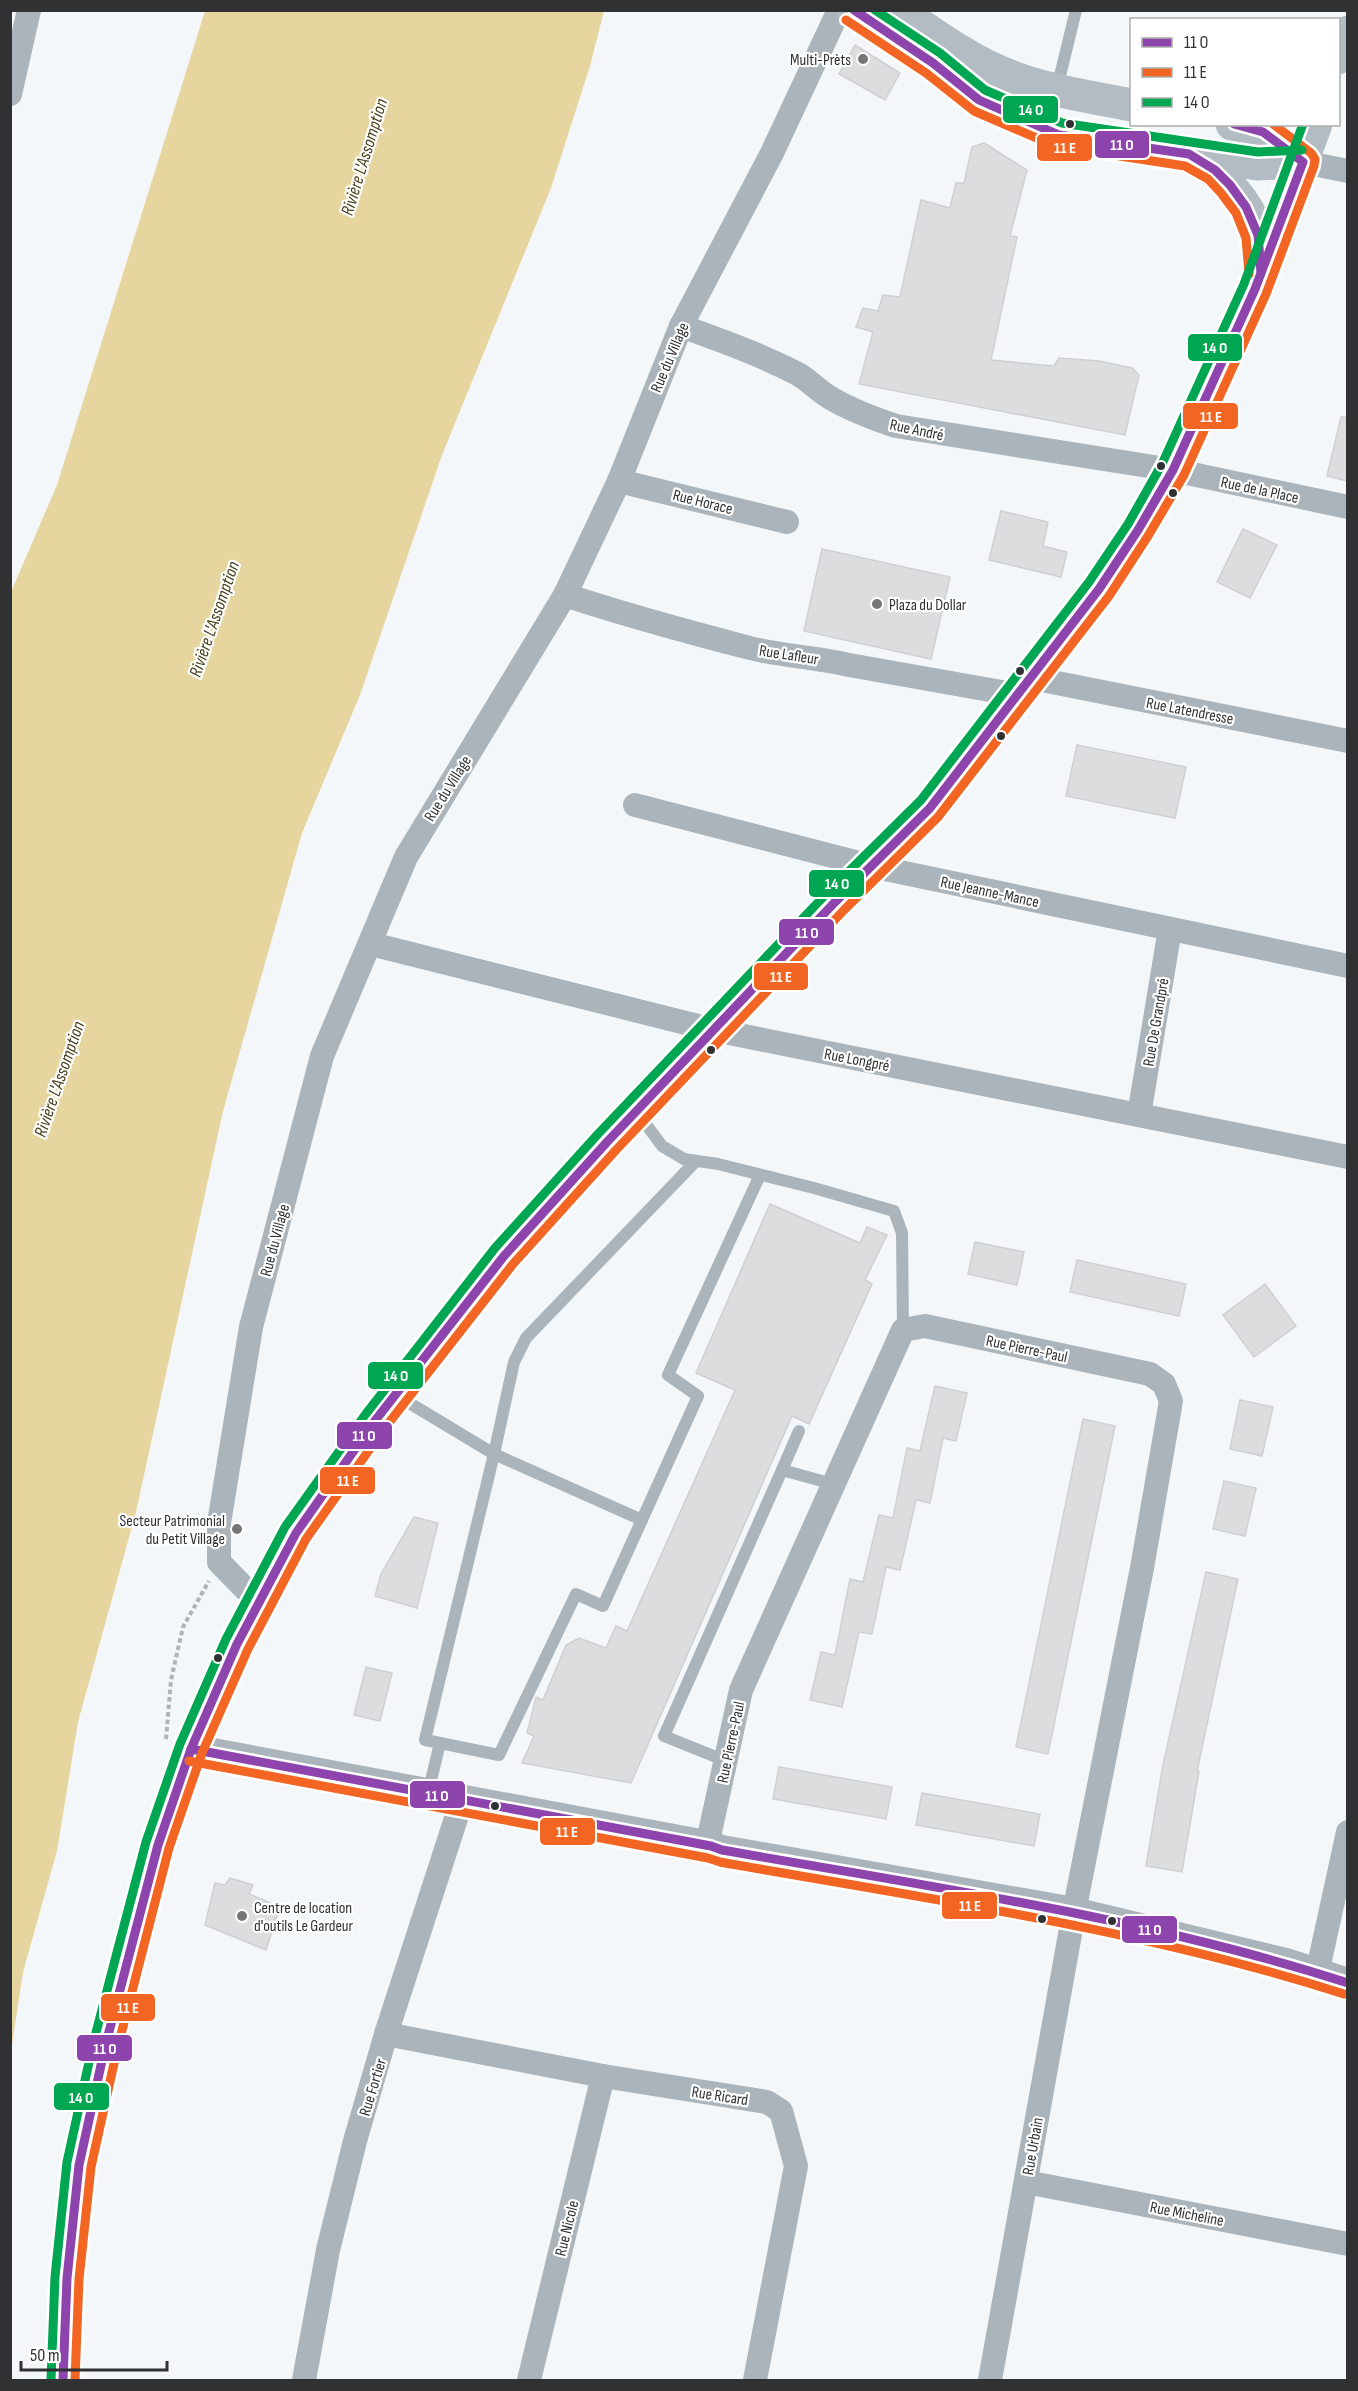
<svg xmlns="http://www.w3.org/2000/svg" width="1358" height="2391" font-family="'Sofia Sans Condensed',sans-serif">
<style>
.water{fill:#e6d59e}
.building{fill:#dbdddf;stroke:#ced0d2;stroke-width:1.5}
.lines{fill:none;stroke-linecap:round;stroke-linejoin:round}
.path{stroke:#adb3b8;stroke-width:4;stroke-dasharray:4.5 3;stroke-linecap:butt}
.service{stroke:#aab4ba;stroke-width:12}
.minor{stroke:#aab4ba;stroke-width:24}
.tertiary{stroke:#aab4ba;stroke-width:30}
.secondary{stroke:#b3bcc3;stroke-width:33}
.bus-1-casing{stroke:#fff;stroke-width:14}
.bus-2-casing{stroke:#fff;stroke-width:14}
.bus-3-casing{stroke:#fff;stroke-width:14}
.bus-1{stroke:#8e44ad;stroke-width:9}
.bus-2{stroke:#f26522;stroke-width:9}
.bus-3{stroke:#00a651;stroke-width:9}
.poi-dot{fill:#747678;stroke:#fff;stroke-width:2}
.bus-dot{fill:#2f3133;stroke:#fff;stroke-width:2}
.labels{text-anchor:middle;stroke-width:4.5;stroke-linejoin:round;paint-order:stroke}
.poi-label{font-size:16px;fill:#2f3133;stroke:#fff;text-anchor:end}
.street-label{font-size:16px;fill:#2f3133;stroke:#fff}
.water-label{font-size:18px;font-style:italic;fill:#4b401d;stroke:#fff}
.line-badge{stroke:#fff;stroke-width:2}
.badge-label{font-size:16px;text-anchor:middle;font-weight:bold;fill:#fff}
</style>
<rect width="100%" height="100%" fill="#f4f7f9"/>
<path class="water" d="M205,11H604L590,66L551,188L442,455L360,695L302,833L223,1111L136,1512L78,1722L57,1851L23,1972L11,2051V592L57,485Z"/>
<g class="building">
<path d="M855,45L900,73L885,100L839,74Z"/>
<path d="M984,143L1027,170L1010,236L1017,237L991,360L1054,366L1059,358L1099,361L1132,368L1139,375L1125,435L859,384L873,332L856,327L863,308L878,311L883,295L900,297L921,200L950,208L956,183H964L972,147Z"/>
<path d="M1341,417H1347V481L1327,476Z"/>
<path d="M1001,511L1048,522L1043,546L1067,552L1061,577L989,560Z"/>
<path d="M1243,529L1277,545L1250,598L1217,582Z"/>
<path d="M822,549L950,577L931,659L804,631Z"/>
<path d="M1077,745L1186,767L1175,818L1066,796Z"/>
<path d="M770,1204L860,1243L867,1227L887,1235L865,1280L872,1284L809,1424L792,1416L631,1783L522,1763L534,1736L527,1733L536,1697L543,1700L566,1645L579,1638L606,1648L616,1626L627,1631L735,1390L696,1373Z"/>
<path d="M975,1242L1024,1252L1017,1285L968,1274Z"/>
<path d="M1077,1260L1186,1284L1179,1316L1070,1292Z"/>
<path d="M1265,1284L1296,1326L1254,1357L1223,1315Z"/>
<path d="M935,1386L967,1393L956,1441L943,1438L930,1503L916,1500L900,1570L886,1567L872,1634L859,1632L842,1707L810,1700L821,1652L835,1655L850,1579L863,1582L879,1515L893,1518L907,1448L920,1451Z"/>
<path d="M1240,1400L1273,1407L1262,1456L1230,1449Z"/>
<path d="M1083,1419L1115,1426L1048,1754L1016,1747Z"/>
<path d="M1224,1481L1256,1488L1245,1536L1213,1529Z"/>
<path d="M414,1517L438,1523L417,1608L375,1596L381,1574Z"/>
<path d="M1206,1572L1238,1579L1197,1771H1199L1182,1872L1146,1866L1163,1765Z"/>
<path d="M366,1667L392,1673L380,1721L354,1715Z"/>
<path d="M779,1767L892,1787L886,1819L773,1799Z"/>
<path d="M922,1793L1040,1814L1034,1846L916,1825Z"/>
<path d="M230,1878L253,1885L249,1894L280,1907L266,1950L205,1925L215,1883L225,1885Z"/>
</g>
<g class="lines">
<path class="path" d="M166,1739L171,1680L183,1627L209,1581"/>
<g class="service">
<path d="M1057,88L1076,10"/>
<path d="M637,1112L662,1146L684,1159L718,1164L814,1188L894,1211L902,1233L903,1330"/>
<path d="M396,1395L494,1454L425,1740L440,1743L428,1793"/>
<path d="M782,1470L799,1431"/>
<path d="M642,1520L494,1454L514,1362L526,1338L696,1161"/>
<path d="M440,1743L499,1755L576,1594L603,1606L698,1396L668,1375L760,1175"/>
<path d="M726,1761L664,1736L782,1470L833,1484"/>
</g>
<g class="minor">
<path d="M10,94L29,10"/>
<path d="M1303,162L1348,171"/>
<path d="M681,326C720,340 759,354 796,373C808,379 817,390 829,397C850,410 872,418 896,426L1173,470L1348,507"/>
<path d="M619,481L787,522"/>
<path d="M565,595C626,615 688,632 750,648C782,656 816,657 849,665L1018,695"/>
<path d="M1032,678L1348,741"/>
<path d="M635,805L871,866L1348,966"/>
<path d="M371,944L714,1030L1348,1157"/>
<path d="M1139,1115L1170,929"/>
<path d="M260,1604L219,1562V1523L251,1327L322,1056L406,857L565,595L619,481L681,326L772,153L839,10"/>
<path d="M711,1846L710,1832L741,1690L903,1330L925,1326L1150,1374L1164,1384L1171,1401L1142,1568L1074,1912L990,2380"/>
<path d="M1317,1974L1348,1832"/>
<path d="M386,2034L603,2076L767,2102L781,2111L796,2166L755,2380"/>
<path d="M1026,2182L1348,2244"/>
<path d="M304,2380L328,2250L355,2141L386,2034L462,1800"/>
<path d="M529,2380L603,2076"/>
</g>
<path class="tertiary" d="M191,1749L711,1846L722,1850L1074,1912L1286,1963L1348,1983"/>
<g class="secondary">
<path d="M853,10L933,63L979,100L1059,135L1257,164L1303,162"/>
<path d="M898,10C934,34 970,61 1010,76C1049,91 1091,97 1132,105"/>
<path d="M1338,58L1348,32"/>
<path d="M1232,124L1263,132L1303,162"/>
<path d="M1193,157C1222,175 1249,200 1258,235C1260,245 1259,258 1260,268"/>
<path d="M63,2380L67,2278L79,2165L105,2047L158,1845L191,1749L237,1644L296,1533L374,1422L504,1256L607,1142L723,1022L836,901L930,808L1099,589L1138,530L1173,470L1255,289L1316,124"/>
</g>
<g class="bus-1-casing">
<g id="bus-1">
<path d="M854,10L933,63L979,100L1059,135L1189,154L1215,170L1230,185L1246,207L1258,235L1261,273"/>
<path d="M191,1749L711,1846L722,1850C932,1887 1144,1917 1348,1983"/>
<path d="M63,2380L67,2278L79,2165L105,2047L158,1845L191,1749L237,1644L296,1533L374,1422L504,1256L607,1142L836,901L930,808L1099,589L1138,530L1173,470L1255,289L1303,162L1263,132L1234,124"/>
</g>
</g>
<g class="bus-2-casing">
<g id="bus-2">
<path d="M846,20L926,73L974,111L1055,146L1185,166L1208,179L1221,193L1236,213L1246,238L1249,274"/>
<path d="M189,1761L708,1858L720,1862C929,1899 1142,1929 1344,1994"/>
<path d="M75,2380L79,2279L91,2167L117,2050L169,1848L202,1753L248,1649L306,1539L384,1429L513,1264L616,1150L845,909L938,817L1109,596L1148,536L1184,475L1266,294L1314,166L1315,159L1311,153L1273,124"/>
</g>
</g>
<g class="bus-3-casing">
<g id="bus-3">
<path d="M875,10L940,53L985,90L1062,123L1258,152L1302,150"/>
<path d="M51,2380L55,2277L67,2162L93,2044L146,1842L180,1744L226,1639L285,1527L365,1415L495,1248L598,1134L827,893L921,800L1089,582L1128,524L1162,464L1244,284L1303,124"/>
</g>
</g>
<use href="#bus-1" class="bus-1"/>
<use href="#bus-2" class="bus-2"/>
<use href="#bus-3" class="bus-3"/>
</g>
<g class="poi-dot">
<circle cx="863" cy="59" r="6"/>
<circle cx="877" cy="604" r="6"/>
<circle cx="237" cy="1529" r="6"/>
<circle cx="242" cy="1916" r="6"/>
</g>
<g class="bus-dot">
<circle cx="1070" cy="124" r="5"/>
<circle cx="1161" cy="466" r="5"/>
<circle cx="1173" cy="493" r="5"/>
<circle cx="1020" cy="671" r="5"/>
<circle cx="1001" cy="736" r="5"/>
<circle cx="711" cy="1050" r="5"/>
<circle cx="218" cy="1658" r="5"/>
<circle cx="495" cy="1806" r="5"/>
<circle cx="1042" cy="1919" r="5"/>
<circle cx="1112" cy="1921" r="5"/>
</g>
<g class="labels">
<g class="poi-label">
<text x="851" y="65">Multi-Prèts</text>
<text x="889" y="610" text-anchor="start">Plaza du Dollar</text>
<text x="225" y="1526">Secteur Patrimonial<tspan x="225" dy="18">du Petit Village</tspan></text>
<text x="254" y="1913" text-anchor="start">Centre de location<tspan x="254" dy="18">d'outils Le Gardeur</tspan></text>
</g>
<g class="street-label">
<text transform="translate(669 357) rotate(-67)" y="6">Rue du Village</text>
<text transform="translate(917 429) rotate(12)" y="6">Rue André</text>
<text transform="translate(1260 489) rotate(12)" y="6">Rue de la Place</text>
<text transform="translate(703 501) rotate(14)" y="6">Rue Horace</text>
<text transform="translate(789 654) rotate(9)" y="6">Rue Lafleur</text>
<text transform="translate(1190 710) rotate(11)" y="6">Rue Latendresse</text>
<text transform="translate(447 788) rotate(-58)" y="6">Rue du Village</text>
<text transform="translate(990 891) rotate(12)" y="6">Rue Jeanne-Mance</text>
<text transform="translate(1155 1022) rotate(-80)" y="6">Rue De Grandpré</text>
<text transform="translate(857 1059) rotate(11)" y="6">Rue Longpré</text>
<text transform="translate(274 1240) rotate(-75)" y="6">Rue du Village</text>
<text transform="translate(1027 1348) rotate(12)" y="6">Rue Pierre-Paul</text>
<text transform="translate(730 1742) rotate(-78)" y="6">Rue Pierre-Paul</text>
<text transform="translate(372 2087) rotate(-73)" y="6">Rue Fortier</text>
<text transform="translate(720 2095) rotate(9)" y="6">Rue Ricard</text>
<text transform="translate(1032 2146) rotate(-80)" y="6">Rue Urbain</text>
<text transform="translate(1187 2213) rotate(11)" y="6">Rue Micheline</text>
<text transform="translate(566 2228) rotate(-76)" y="6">Rue Nicole</text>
</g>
<g class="water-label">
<text transform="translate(364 157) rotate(-73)" y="6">Rivière L'Assomption</text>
<text transform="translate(214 619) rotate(-71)" y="6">Rivière L'Assomption</text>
<text transform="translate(59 1079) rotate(-71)" y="6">Rivière L'Assomption</text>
</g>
</g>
<g class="line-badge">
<rect x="1002" y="95" width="57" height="29" rx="6" fill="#00a651"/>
<rect x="1094" y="130" width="56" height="29" rx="6" fill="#8e44ad"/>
<rect x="1036" y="133" width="57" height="29" rx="6" fill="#f26522"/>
<rect x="1187" y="333" width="56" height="29" rx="6" fill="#00a651"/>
<rect x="1182" y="402" width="57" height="28" rx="6" fill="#f26522"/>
<rect x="808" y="869" width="57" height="29" rx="6" fill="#00a651"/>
<rect x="778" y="918" width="57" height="28" rx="6" fill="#8e44ad"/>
<rect x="753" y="962" width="56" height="29" rx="6" fill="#f26522"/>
<rect x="367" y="1361" width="57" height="29" rx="6" fill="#00a651"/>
<rect x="336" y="1421" width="57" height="29" rx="6" fill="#8e44ad"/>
<rect x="319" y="1466" width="57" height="29" rx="6" fill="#f26522"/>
<rect x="409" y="1780" width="57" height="29" rx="6" fill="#8e44ad"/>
<rect x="539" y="1817" width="57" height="29" rx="6" fill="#f26522"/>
<rect x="941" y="1891" width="57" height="29" rx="6" fill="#f26522"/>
<rect x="1121" y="1915" width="57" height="29" rx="6" fill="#8e44ad"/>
<rect x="100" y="1993" width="56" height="29" rx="6" fill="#f26522"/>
<rect x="76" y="2034" width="57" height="28" rx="6" fill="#8e44ad"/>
<rect x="53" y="2082" width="57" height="29" rx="6" fill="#00a651"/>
</g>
<g class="badge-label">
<text x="1031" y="115">14 O</text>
<text x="1122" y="150">11 O</text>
<text x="1065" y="153">11 E</text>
<text x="1215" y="353">14 O</text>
<text x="1211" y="422">11 E</text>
<text x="837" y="889">14 O</text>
<text x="807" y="938">11 O</text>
<text x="781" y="982">11 E</text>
<text x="396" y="1381">14 O</text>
<text x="364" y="1441">11 O</text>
<text x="348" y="1486">11 E</text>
<text x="437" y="1801">11 O</text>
<text x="567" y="1837">11 E</text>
<text x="970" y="1911">11 E</text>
<text x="1150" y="1935">11 O</text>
<text x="128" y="2013">11 E</text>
<text x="105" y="2054">11 O</text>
<text x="81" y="2103">14 O</text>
</g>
<rect width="1358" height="2391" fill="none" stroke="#2f3133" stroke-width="24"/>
<rect x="1130" y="18" width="210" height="108" fill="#ffffff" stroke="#acadad" stroke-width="1.5"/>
<rect x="1142" y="38" width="30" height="9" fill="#8e44ad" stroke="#acadad" stroke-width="1.5"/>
<text x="1184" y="48" font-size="18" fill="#2f3133">11 O</text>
<rect x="1142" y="68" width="30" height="9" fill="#f26522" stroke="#acadad" stroke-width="1.5"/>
<text x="1184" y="78" font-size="18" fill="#2f3133">11 E</text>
<rect x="1142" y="98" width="30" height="9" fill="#00a651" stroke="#acadad" stroke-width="1.5"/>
<text x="1184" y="108" font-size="18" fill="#2f3133">14 O</text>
<path d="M21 2361v9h146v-9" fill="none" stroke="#2f3133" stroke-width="3"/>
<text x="30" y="2361" font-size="18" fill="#2f3133" stroke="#ffffff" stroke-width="4.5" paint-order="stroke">50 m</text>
</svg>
